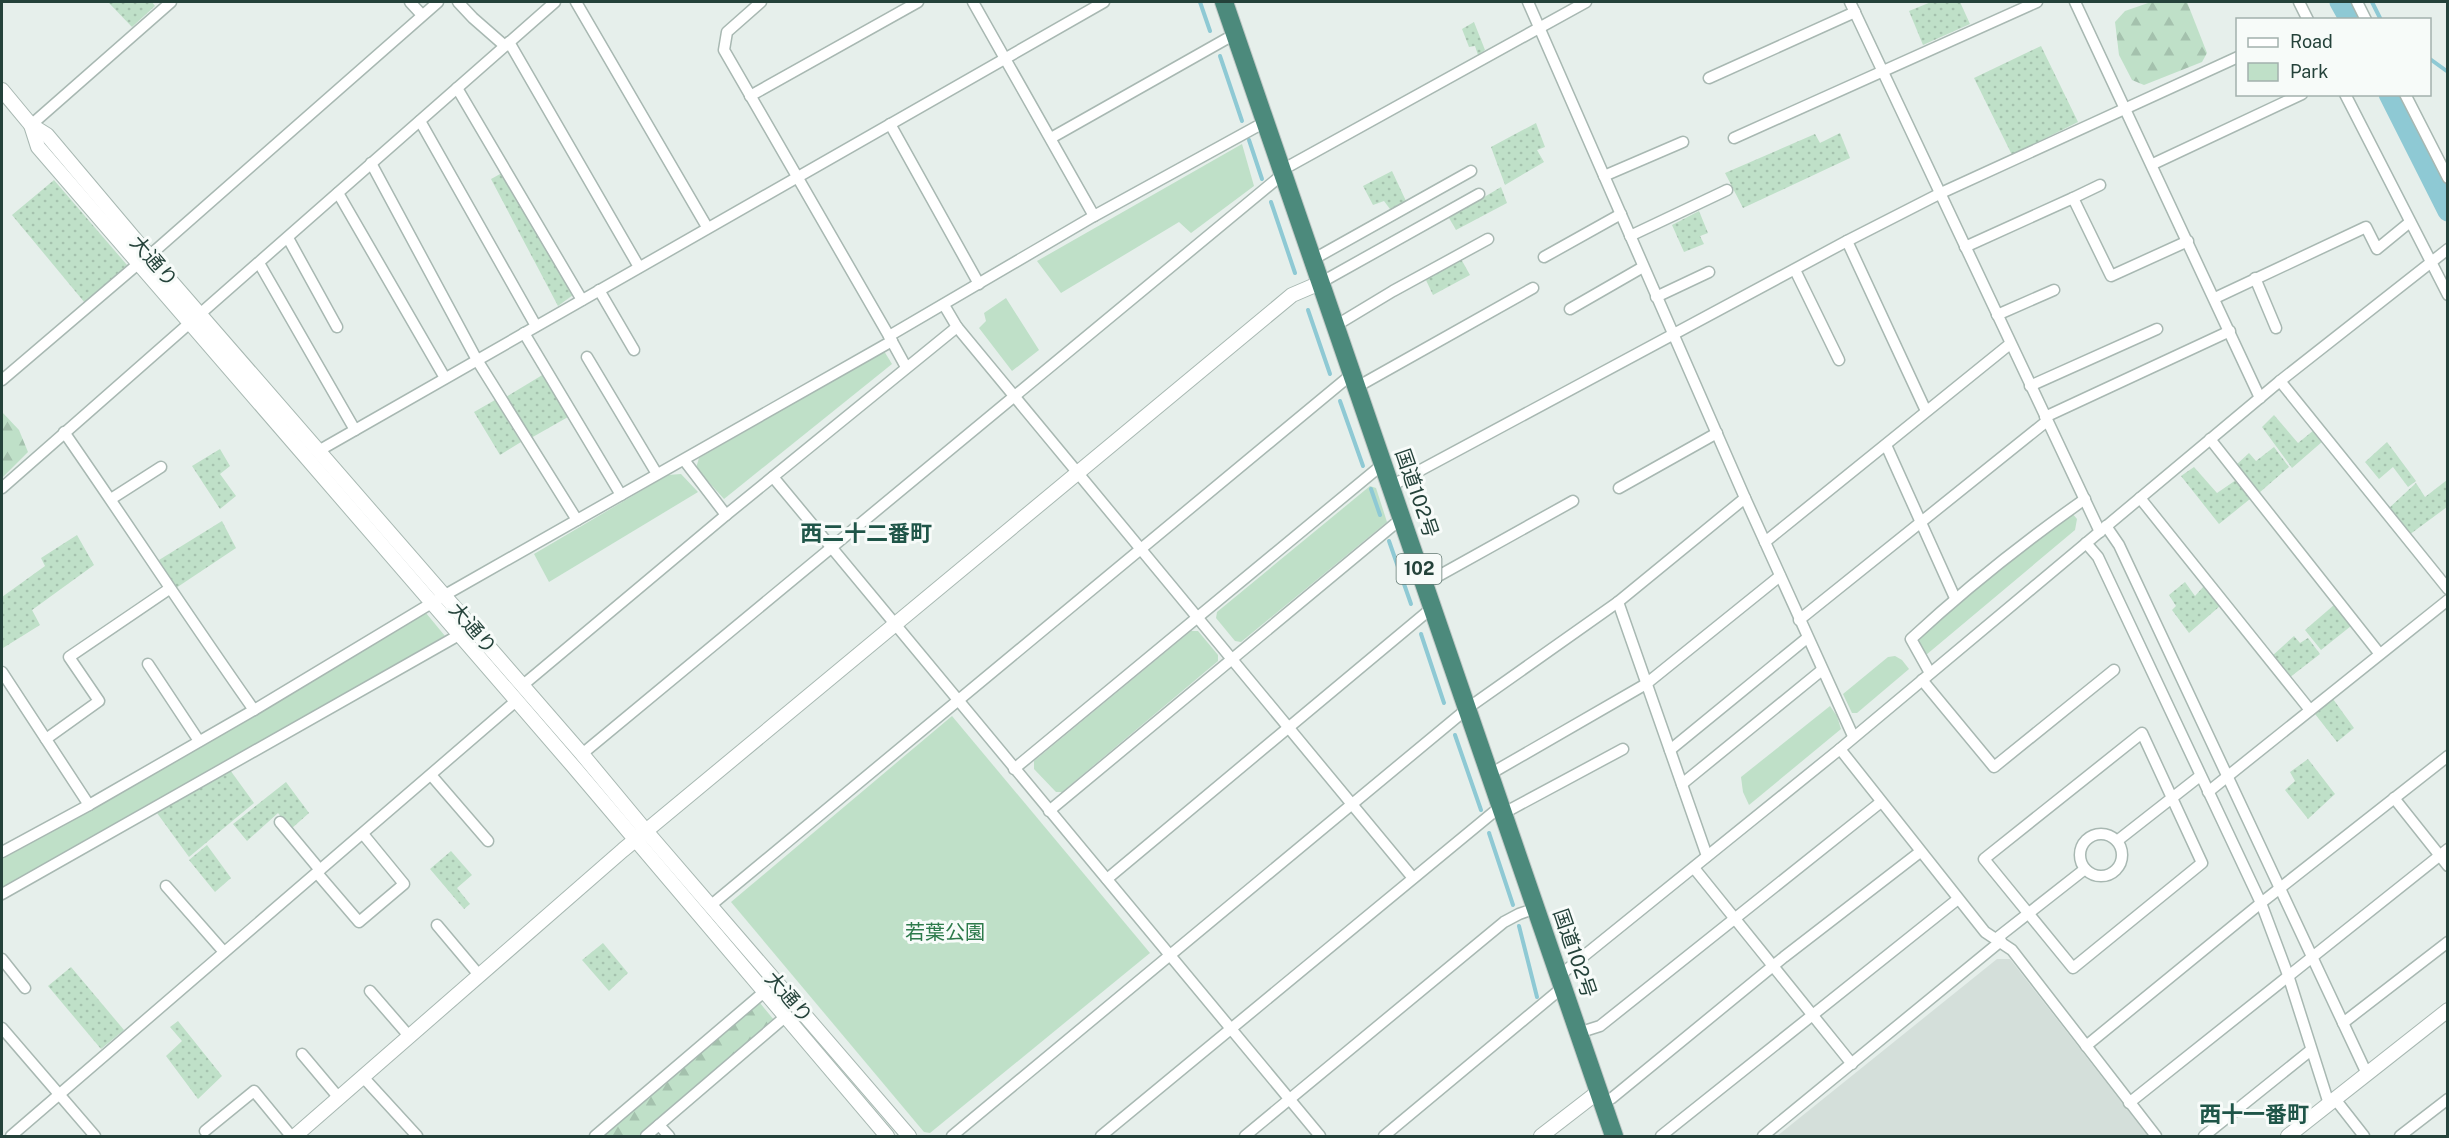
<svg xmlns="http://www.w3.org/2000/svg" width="2449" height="1138" font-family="'Public Sans','Noto Sans JP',sans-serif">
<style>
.built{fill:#d4dfda}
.grass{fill:url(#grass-dots)}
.forest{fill:url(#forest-firs)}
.park{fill:#bfe0c8}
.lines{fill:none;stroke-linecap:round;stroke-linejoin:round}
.stream{stroke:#8ec9d4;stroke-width:4}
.river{stroke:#8ec9d4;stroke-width:21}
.minor-casing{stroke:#a8b8b2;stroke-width:13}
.tertiary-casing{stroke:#a8b8b2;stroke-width:16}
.trunk-casing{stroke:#c2cac8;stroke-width:20}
.minor{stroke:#fff;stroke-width:10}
.tertiary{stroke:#fff;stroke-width:14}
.trunk{stroke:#4c8a7c;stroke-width:18}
.labels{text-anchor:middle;stroke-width:6;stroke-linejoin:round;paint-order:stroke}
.shield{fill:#f7fbf9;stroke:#637a73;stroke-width:1.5}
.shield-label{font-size:18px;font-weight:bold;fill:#24423a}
.street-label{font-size:20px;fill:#24423a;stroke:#f7fbf9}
.park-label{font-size:20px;fill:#2d7a4b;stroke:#f7fbf9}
.quarter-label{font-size:22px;font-weight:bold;fill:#1f5548;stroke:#f7fbf9}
</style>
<defs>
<pattern id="grass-dots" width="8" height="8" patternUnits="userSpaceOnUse" patternTransform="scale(1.5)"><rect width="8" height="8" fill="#bfe0c8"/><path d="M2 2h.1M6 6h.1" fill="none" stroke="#a4c1ad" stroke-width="1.8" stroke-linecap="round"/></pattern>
<pattern id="forest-firs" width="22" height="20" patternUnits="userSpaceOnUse" patternTransform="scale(1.5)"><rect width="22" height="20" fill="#bfe0c8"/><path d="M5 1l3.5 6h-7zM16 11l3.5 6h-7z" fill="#a4c1ad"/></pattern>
</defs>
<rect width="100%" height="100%" fill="#e6efeb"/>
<path class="built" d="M1997,959H2010L2148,1136H1777Z"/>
<g class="grass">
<path d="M108,2H152L155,6L132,27Z"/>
<path d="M1931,2H1960L1970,24L1923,45L1909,11Z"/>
<path d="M1474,22L1485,50L1478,55L1475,46L1469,47L1462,29Z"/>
<path d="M2041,46L2078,122L2012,155L1974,78Z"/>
<path d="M1536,123L1545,147L1537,150L1544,162L1505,185L1491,147Z"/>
<path d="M1840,133L1850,158L1743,208L1725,173L1815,134L1820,143Z"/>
<path d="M1392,171L1406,201L1390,209L1384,201L1373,205L1363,186Z"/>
<path d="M502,173L573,295L558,306L491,179Z"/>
<path d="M54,180L127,265L85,303L12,215Z"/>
<path d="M1501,187L1507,203L1456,230L1449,218Z"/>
<path d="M1699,211L1708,233L1700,236L1704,244L1684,252L1672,225Z"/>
<path d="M1461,259L1470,275L1433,295L1425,278Z"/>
<path d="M544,374L568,417L531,438L506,397Z"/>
<path d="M495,400L521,442L500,455L474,412Z"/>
<path d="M2274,415L2298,443L2314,430L2323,441L2292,468L2262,427Z"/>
<path d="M2387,442L2416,481L2408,487L2393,467L2379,479L2365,462Z"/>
<path d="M2274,447L2289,467L2259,493L2236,465L2249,453L2256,461Z"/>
<path d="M220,449L230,466L220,474L236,496L220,509L192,466Z"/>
<path d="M2194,467L2217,493L2236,480L2250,499L2219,524L2181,476Z"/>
<path d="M2447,480V507L2409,535L2388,509L2416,483L2425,497Z"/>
<path d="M222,521L236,548L176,588L159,560Z"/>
<path d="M77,535L94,565L32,610L40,625L3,648L2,597L45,566L41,558Z"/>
<path d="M2185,582L2195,596L2204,586L2220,606L2189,633L2172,610L2176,606L2169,595Z"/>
<path d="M2334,605L2351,626L2321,650L2305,630Z"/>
<path d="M2294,636L2300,643L2308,638L2320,654L2289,678L2272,656Z"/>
<path d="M2333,699L2354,728L2337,742L2315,714Z"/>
<path d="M2308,759L2335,794L2308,819L2285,790L2295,781L2290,772Z"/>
<path d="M230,770L254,803L189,857L157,813Z"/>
<path d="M286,782L309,813L291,829L278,813L247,841L233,824Z"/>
<path d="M207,845L231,878L215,892L189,860Z"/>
<path d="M451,851L472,875L457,888L470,904L464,909L430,869Z"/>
<path d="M603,943L628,973L609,991L582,960Z"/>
<path d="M71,967L124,1030L101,1049L48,986Z"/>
<path d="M178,1021L222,1076L198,1099L166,1056L182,1041L170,1027Z"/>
</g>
<g class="forest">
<path d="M2151,2H2187L2207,53L2202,62L2144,85L2132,80L2119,55L2115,22L2125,11Z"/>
<path d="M2,412L19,430L28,452L2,478Z"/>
<path d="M760,1003L774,1020L638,1136H603Z"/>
</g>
<g class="park">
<path d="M1242,144L1254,186L1191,233L1179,222L1061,293L1037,261Z"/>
<path d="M1006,298L1039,350L1012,371L979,328L986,321L984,313Z"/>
<path d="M884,351L892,364L724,499L696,468L699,458Z"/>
<path d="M681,474L698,492L549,582L534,554L668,475Z"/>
<path d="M1370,486L1376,488L1387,522L1241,642L1235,641L1216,618L1217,612Z"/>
<path d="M2072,513L2077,519L2075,530L1926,655C1920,652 1920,645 1919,639L1972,587Z"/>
<path d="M426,613L445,636L2,889V859L168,766Z"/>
<path d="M1191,631H1198L1218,655V661L1062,792H1056L1034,769V761Z"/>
<path d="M1895,656L1902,660L1909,669L1857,713H1852L1843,694L1888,657Z"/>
<path d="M1830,706L1837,716L1841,729L1749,805L1743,792L1741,777Z"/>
<path d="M952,716L1150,953L930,1133L924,1132L731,902Z"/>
</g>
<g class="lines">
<g class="stream">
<path d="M1200,2L1210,31"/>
<path d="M2372,2L2381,20"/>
<path d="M1220,56L1242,121"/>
<path d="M2430,59L2448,72"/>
<path d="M1249,140L1262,179"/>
<path d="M1271,202L1295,273"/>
<path d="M1308,310L1330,374"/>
<path d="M1340,401L1363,466"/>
<path d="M1371,489L1380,515"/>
<path d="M1389,541L1411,604"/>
<path d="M1421,634L1444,703"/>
<path d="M1455,735L1481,810"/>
<path d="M1489,833L1513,905"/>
<path d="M1519,926L1537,997"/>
</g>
<g class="river">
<path d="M2340,2L2350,20"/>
<path d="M2389,94L2448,211"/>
</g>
<g class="minor-casing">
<g id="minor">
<path d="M410,2L422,15"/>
<path d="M458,2L473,18L505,46"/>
<path d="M576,2L707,227"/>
<path d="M761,2L727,32L724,50L889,336L1094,216L1265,122"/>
<path d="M973,2L1094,216"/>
<path d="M1528,2L1745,498L1853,736"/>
<path d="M1850,2L2100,532"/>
<path d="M2075,2L2260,398"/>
<path d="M2299,2L2308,20"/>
<path d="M2357,2L2366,20"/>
<path d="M509,42L639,267"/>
<path d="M1709,78L1855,12"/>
<path d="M457,88L582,300"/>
<path d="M2345,94L2448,295"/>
<path d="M2405,94L2448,178"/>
<path d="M750,96L918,2"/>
<path d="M420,121L536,326"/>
<path d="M890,124L979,284"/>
<path d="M31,125L171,2"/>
<path d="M1051,138L1235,34"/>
<path d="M1734,138L2037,2"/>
<path d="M371,163L477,360L577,520"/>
<path d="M2153,164L2302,94"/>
<path d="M1282,170L1586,2"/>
<path d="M1604,176L1683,142"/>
<path d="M338,193L445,378"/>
<path d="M2073,198L2100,185"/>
<path d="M1630,236L1727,190"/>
<path d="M288,238L337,327"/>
<path d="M1847,241L1926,411"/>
<path d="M1965,247L2073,198L2111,276L2188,241"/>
<path d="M149,256L438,2"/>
<path d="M1544,257L1621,214"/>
<path d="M1312,260L1471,171"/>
<path d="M259,263L355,430"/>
<path d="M1795,270L1839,360"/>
<path d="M2255,278L2276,328"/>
<path d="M1320,283L1479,194"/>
<path d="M599,290L634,350"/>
<path d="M1656,297L1709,272"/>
<path d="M2215,298L2366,227L2377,249L2410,222"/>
<path d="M944,305L957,327L1413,878"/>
<path d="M1570,309L1643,267"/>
<path d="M1997,315L2054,290"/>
<path d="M1335,326L1393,291L1488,239"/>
<path d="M524,333L621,495"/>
<path d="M889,336L906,367"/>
<path d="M587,357L657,474"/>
<path d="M2,380L138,264"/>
<path d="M2280,381L2448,589"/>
<path d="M2030,386L2157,329"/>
<path d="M1357,387L1533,288"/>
<path d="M2045,417L2230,331"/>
<path d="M64,432C128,524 189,618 254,710"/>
<path d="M2210,439L2379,653"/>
<path d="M1886,445L1955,598"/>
<path d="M320,450L1104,2"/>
<path d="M684,460L726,515"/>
<path d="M773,477L1320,1136"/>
<path d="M1391,486L1847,241L1941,193L2238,57"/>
<path d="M2,488L555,2"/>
<path d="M1619,488L1717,433"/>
<path d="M2140,498L2310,710"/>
<path d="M111,499L161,467"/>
<path d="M2106,526L2119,545L2367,1074"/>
<path d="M1765,542L2010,344"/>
<path d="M2086,543L2098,557L2261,903L2288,975L2329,1104"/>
<path d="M1424,584L1573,501"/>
<path d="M1618,602L1707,856"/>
<path d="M1799,620L2047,421"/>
<path d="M148,664L199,741"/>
<path d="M2,672L89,805"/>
<path d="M1930,673L1911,639C1966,588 2024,542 2085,499"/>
<path d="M1922,680L1994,767L2114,670"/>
<path d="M523,685L726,515L957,327"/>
<path d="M2142,733L2202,863L2073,968L1984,859Z"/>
<path d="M46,739L99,701L69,657L169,589"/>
<path d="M1840,749L1985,932L2012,950L2156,1136"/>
<path d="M1670,750L1807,638"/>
<path d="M582,754L1283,174"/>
<path d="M1014,769L1383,464"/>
<path d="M1490,774L1646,684L1780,576"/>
<path d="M431,775L488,841"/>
<path d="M1682,784L1822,670"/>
<path d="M2208,792L2448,600"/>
<path d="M2394,798L2448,866"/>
<path d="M1049,811L1402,518"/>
<path d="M1504,813L1623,749"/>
<path d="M280,822L320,870"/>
<circle cx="2101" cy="855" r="21"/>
<path d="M2117,841L2200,776"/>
<path d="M2,852L89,805L254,710L445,595L892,341"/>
<path d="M1694,868L1852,1064"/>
<path d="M317,873L359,922L404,884L363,834"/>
<path d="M1107,879L1433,607"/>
<path d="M166,886L224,952"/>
<path d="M2,894L459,635"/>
<path d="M710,906L1352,374"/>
<path d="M437,925L479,975"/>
<path d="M1997,938L2085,869"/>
<path d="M2,959L25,988"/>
<path d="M1559,976L1840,749L2280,381L2448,249"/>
<path d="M370,991L409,1036"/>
<path d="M2343,1023L2448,942"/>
<path d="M2,1028L95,1136"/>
<path d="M1578,1033L1600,1026L1881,802"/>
<path d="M2086,1046L2261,903L2448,756"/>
<path d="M302,1054L339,1098"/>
<path d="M363,1077L417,1136"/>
<path d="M2335,1099L2364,1136"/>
<path d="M1602,1103L1612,1098L1784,957L1920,852"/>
<path d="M2129,1103L2448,849"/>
<path d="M659,1125L669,1136"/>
<path d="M205,1131L254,1091L291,1136"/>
<path d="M11,1136L516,701"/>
<path d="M595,1136L764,992"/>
<path d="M646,1136L785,1017"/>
<path d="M952,1136L1468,708L1618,602L1745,498"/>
<path d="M1101,1136L1501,806"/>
<path d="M1245,1136L1504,922L1519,914L1536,908"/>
<path d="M1384,1136L1563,987"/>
<path d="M1661,1136L1958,899"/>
<path d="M1763,1136L2001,941"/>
<path d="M2204,1136L2311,1050"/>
<path d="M2400,1136L2448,1099"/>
</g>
</g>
<g class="tertiary-casing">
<g id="tertiary">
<path d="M2,90L31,125L47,135L149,256L582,754L646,831L909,1136"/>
<path d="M31,125L38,147L573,766L887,1136"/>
<path d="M295,1136L623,850L1292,295L1320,283"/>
<path d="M1541,1136L1598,1092"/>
<path d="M2288,1136L2448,1010"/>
</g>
</g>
<g class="trunk-casing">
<path id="trunk" d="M1224,2L1614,1136"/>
</g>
<use href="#minor" class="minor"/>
<use href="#tertiary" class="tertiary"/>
<use href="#trunk" class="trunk"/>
</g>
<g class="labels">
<rect class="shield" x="1396.5" y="554" width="45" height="30" rx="4.5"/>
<g class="shield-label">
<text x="1419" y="575">102</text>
</g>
<g class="street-label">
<text transform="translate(154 261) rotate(49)" y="7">大通り</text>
<text transform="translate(1417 493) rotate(71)" y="7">国道102号</text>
<text transform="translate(473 628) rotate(49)" y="7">大通り</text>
<text transform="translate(1575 953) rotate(71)" y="7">国道102号</text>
<text transform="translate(789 997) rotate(49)" y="7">大通り</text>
</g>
<g class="park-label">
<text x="945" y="939">若葉公園</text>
</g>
<g class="quarter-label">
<text x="866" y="541">西二十二番町</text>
<text x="2254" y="1122">西十一番町</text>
</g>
</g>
<rect width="2449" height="1138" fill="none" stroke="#24423a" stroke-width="6"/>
<rect x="2236" y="18" width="195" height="78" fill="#f7fbf9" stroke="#a3b1ad" stroke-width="1.5"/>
<rect x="2248" y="38" width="30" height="9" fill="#ffffff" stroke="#a3b1ad" stroke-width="1.5"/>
<text x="2290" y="48" font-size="18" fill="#24423a">Road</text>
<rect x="2248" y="63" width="30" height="18" fill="#bfe0c8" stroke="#a3b1ad" stroke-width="1.5"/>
<text x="2290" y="78" font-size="18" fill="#24423a">Park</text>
</svg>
